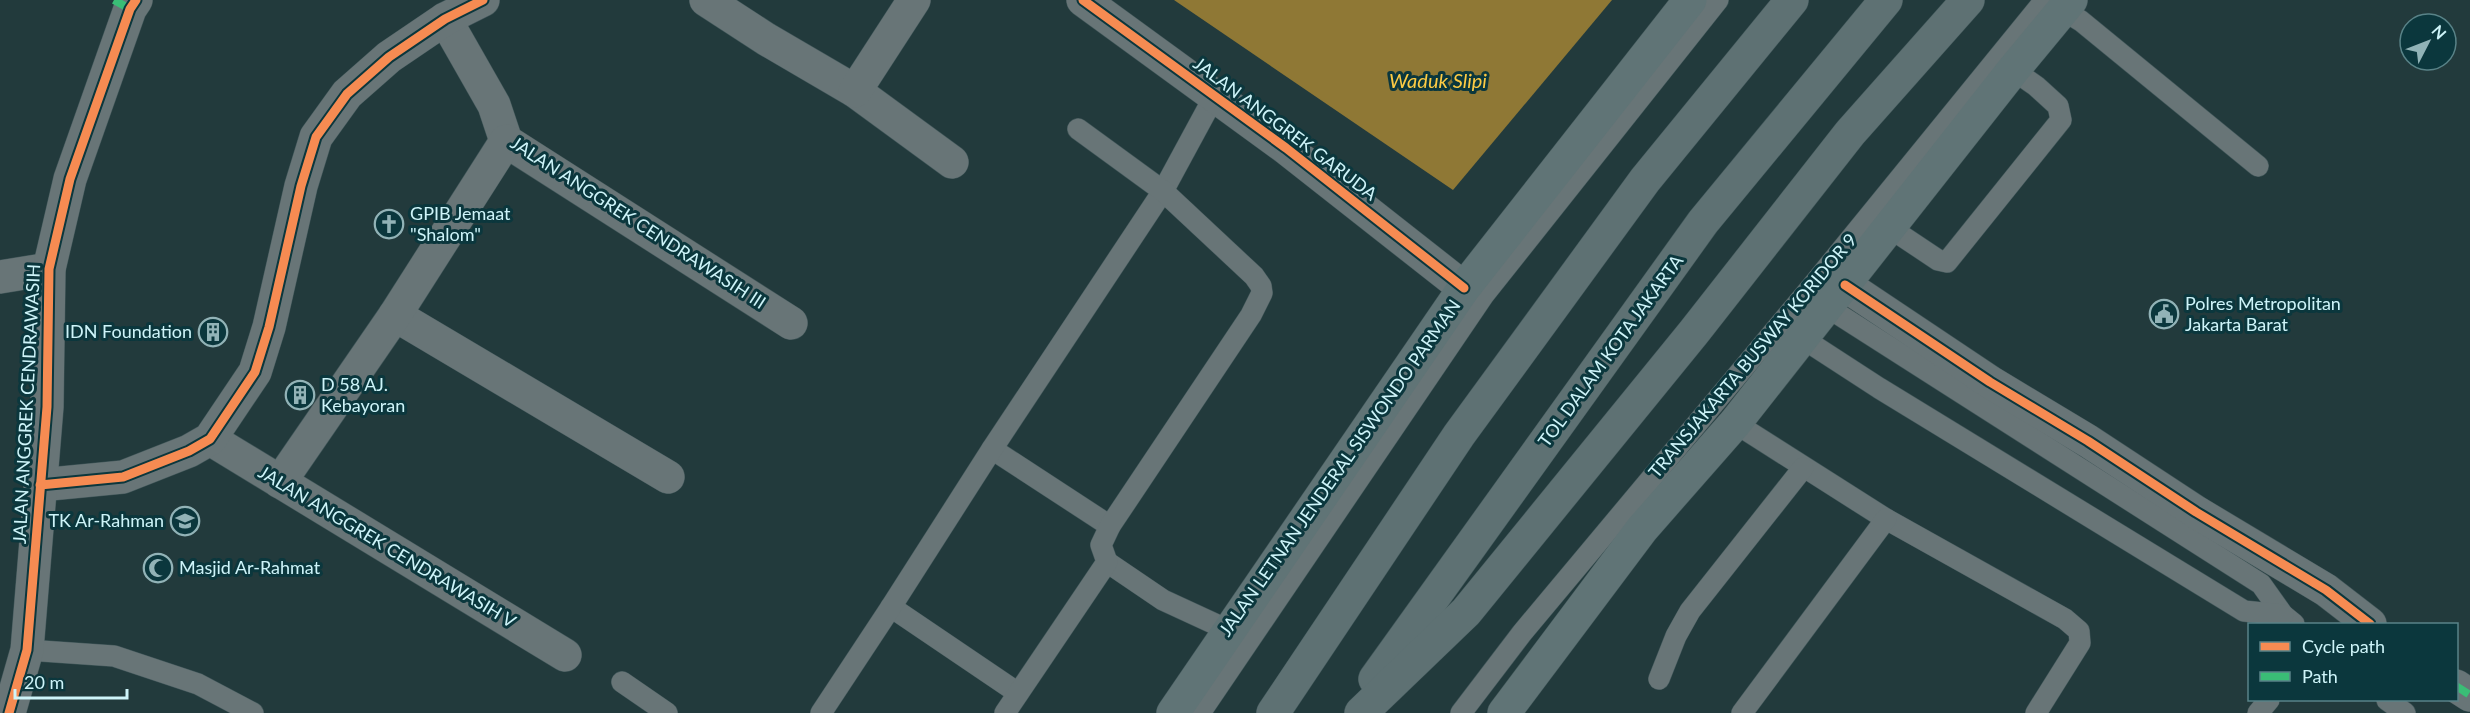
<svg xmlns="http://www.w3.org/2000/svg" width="2470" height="713" font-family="Lato,sans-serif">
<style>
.water{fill:#8f7835}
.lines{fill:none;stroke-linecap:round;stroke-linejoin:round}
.service-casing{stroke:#405659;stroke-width:22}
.minor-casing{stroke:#405659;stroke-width:34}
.tertiary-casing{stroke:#405659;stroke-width:34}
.trunk-casing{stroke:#405659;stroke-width:34}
.motorway-casing{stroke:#405659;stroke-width:34}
.service{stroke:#687577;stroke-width:21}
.minor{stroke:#687577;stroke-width:33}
.tertiary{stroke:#687577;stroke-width:33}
.trunk{stroke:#607476;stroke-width:33}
.motorway{stroke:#5e7173;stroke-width:33}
.quiet{stroke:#3abd76;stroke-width:8;stroke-dasharray:15 8;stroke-linecap:butt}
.cycleway-casing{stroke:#0b373d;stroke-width:13}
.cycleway{stroke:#f68b52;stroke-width:9}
.labels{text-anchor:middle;stroke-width:6;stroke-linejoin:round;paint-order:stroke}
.street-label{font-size:18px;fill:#cef4f9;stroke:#0b373d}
.poi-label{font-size:18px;fill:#cef4f9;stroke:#0b373d;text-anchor:start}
.water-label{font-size:20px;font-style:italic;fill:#fdcb44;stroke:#0b373d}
</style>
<rect width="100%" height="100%" fill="#223a3c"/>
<path class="water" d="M1174,0H1612L1453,190Z"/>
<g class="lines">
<g class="service-casing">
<g id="service">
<path d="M2063,10L2081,21L2258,166"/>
<path d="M1890,228L1938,260L1947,262L2061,120L2058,106L2036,86L2013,70"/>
<path d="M1827,307L2261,584L2283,615L2294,624"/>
<path d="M1802,338L1879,388L2244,611L2283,615"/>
<path d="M1735,423L1886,519L2065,619L2079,631L2080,643L2036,713"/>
<path d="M992,449L1110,526"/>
<path d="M1107,562L1163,600L1228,630"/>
<path d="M891,607L1018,693"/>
<path d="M27,650L114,656L198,684L253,713"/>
<path d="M1659,679L1676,636L1690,611L1803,468"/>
<path d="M622,682L667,713"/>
<path d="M2387,700L2405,713"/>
<path d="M821,713L891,607L992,449L1163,191L1215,95"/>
<path d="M1005,713L1107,562L1101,545L1110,526L1251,315L1262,293L1261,286L1254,276L1163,191L1078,129"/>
<path d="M1200,713L1483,296L1718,0"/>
<path d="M1461,713L1522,633L1813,285L2045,0"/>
<path d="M1742,713L1886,519"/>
<path d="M2258,713L2269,700"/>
</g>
</g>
<g class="minor-casing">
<g id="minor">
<path d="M706,0L766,39L855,91L952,162"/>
<path d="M445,19L494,105L506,141L791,323"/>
<path d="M855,91L914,0"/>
<path d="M0,277L49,269"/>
<path d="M1845,285L1990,382L2088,441L2196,512L2326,590L2370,624"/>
<path d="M395,315L668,477"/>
<path d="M210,439L565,655"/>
<path d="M280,482L395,315L506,141"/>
<path d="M40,485L123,477L189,451L210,439L255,372L269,327L301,186L316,137L347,94L389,57L445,19L483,0"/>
<path d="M2456,686L2470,695"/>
<path d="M9,713L27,650L47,407L49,269L70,179L130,9L136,0"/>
</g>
</g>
<g class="tertiary-casing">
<path id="tertiary" d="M1083,0L1286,148L1464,288"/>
</g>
<g class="trunk-casing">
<g id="trunk">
<path d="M1173,713L1464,288L1690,0"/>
<path d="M1504,713L1642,529L1735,423L2013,70L2071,0"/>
</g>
</g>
<g class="motorway-casing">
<g id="motorway">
<path d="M1375,679L1703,222L1886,0"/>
<path d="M1273,713L1459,435L1645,180L1792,0"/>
<path d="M1361,713L1466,612L1694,332L1850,133L1968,0"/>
</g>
</g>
<use href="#service" class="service"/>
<use href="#minor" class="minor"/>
<use href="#tertiary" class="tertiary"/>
<use href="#trunk" class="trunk"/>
<use href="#motorway" class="motorway"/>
<g class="quiet">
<path d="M114,0L130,9"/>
<path d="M2456,686L2470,695"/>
</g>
<g class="cycleway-casing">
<g id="cycleway">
<path d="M1083,0L1286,148L1464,288"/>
<path d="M1845,285L1990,382L2088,441L2196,512L2326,590L2370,624"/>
<path d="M40,485L123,477L189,451L210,439L255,372L269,327L301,186L316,137L347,94L389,57L445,19L483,0"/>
<path d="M9,713L27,650L47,407L49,269L70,179L130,9L136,0"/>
</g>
</g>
<use href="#cycleway" class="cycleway"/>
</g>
<defs>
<g id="church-ring" transform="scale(1.5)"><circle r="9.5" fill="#0b373d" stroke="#92b3b7" stroke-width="1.5"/><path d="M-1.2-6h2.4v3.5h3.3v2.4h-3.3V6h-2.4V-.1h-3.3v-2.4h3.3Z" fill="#92b3b7"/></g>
<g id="civic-ring" transform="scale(1.5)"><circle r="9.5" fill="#0b373d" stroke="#92b3b7" stroke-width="1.5"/><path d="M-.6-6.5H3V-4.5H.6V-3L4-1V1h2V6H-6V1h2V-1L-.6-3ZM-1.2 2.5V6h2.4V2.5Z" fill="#92b3b7"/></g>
<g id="building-ring" transform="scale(1.5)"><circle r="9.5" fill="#0b373d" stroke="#92b3b7" stroke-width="1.5"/><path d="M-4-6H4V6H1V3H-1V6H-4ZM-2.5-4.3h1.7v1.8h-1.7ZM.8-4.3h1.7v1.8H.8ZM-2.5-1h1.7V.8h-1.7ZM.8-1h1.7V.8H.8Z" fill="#92b3b7"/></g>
<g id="school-ring" transform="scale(1.5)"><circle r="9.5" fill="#0b373d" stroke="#92b3b7" stroke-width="1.5"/><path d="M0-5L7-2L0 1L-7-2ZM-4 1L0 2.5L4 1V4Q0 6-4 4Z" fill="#92b3b7"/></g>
<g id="mosque-ring" transform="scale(1.5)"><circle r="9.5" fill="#0b373d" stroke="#92b3b7" stroke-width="1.5"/><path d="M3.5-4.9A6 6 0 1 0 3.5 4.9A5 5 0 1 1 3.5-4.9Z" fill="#92b3b7"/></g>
</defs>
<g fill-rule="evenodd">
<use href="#church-ring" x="389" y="224"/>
<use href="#civic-ring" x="2164" y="314"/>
<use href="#building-ring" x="213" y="332"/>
<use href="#building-ring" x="300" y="395"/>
<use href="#school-ring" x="185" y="521"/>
<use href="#mosque-ring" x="158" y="568"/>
</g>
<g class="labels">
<g class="street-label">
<text transform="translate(1285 129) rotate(37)" y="6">JALAN ANGGREK GARUDA</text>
<text transform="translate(638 223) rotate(33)" y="6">JALAN ANGGREK CENDRAWASIH III</text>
<text transform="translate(1611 351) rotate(-54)" y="6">TOL DALAM KOTA JAKARTA</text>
<text transform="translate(1753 356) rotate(-50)" y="6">TRANSJAKARTA BUSWAY KORIDOR 9</text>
<text transform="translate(27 404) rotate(-87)" y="6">JALAN ANGGREK CENDRAWASIH</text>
<text transform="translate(1340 468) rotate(-55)" y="6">JALAN LETNAN JENDERAL SISWONDO PARMAN</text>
<text transform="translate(387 547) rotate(31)" y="6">JALAN ANGGREK CENDRAWASIH V</text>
</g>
<g class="poi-label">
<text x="410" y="220">GPIB Jemaat<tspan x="410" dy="21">"Shalom"</tspan></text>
<text x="2185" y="310">Polres Metropolitan<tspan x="2185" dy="21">Jakarta Barat</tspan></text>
<text x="192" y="338" text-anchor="end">IDN Foundation</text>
<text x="321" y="391">D 58 AJ.<tspan x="321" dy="21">Kebayoran</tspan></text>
<text x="164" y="527" text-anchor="end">TK Ar-Rahman</text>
<text x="179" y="574">Masjid Ar-Rahmat</text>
</g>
<g class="water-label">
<text x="1438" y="88">Waduk Slipi</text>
</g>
</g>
<rect x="2248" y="623" width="210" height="78" fill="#0b373d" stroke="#598388" stroke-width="1.5"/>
<rect x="2260" y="642" width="30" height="9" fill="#f68b52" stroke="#598388" stroke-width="1.5"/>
<text x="2302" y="653" font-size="18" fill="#cef4f9">Cycle path</text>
<rect x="2260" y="672" width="30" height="9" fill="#3abd76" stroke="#598388" stroke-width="1.5"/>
<text x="2302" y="683" font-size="18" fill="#cef4f9">Path</text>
<g transform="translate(2428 42) rotate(48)"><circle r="28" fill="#0b373d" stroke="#598388" stroke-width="1.5"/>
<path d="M0-4.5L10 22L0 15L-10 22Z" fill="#92b3b7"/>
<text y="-9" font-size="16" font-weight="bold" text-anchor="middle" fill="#cef4f9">N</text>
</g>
<path d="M15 689v9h112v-9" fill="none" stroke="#cef4f9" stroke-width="3"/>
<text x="24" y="689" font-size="18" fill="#cef4f9" stroke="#0b373d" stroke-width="4.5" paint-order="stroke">20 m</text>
</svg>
